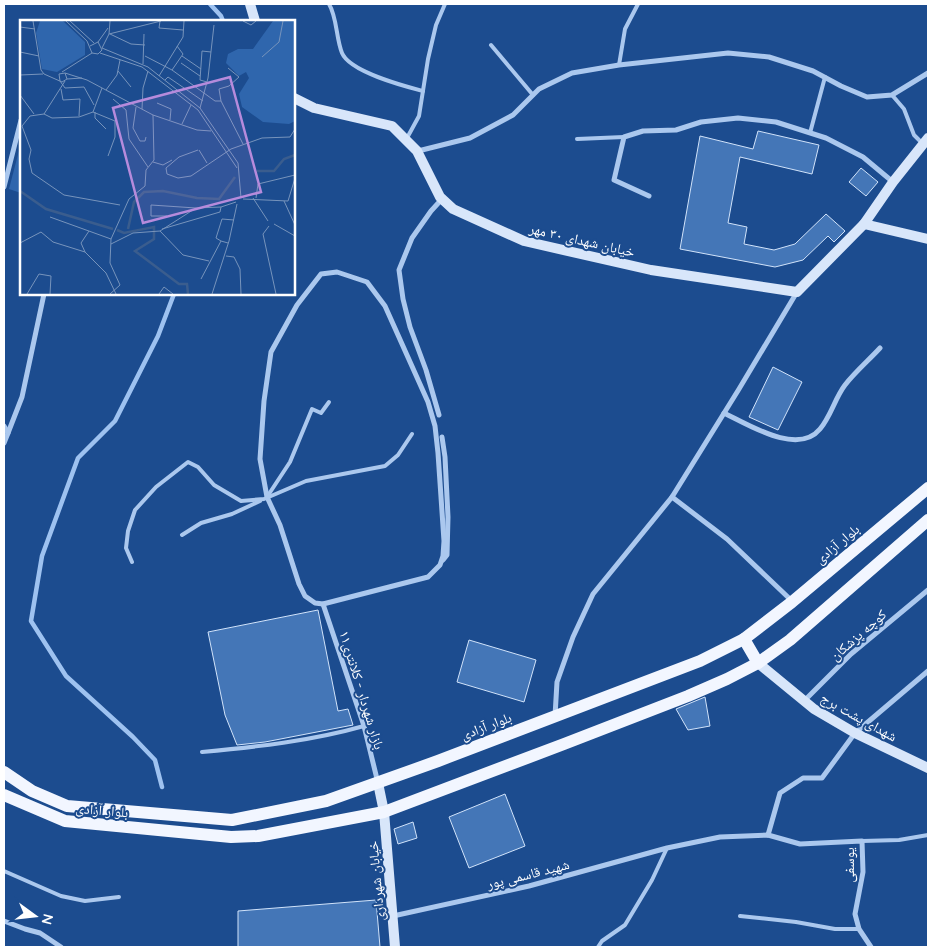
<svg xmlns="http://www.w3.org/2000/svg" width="932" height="951" font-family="Quicksand,'Noto Naskh Arabic',sans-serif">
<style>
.green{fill:#2f66ad}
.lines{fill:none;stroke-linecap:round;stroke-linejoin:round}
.stream{stroke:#9ec2f0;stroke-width:4.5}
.building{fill:#4476b7;stroke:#d1e3fa}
.lane{stroke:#abc8ee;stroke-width:4}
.street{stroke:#abc8ee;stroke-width:5}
.secondary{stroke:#d8e6fa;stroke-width:10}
.primary{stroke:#f2f6ff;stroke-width:12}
.labels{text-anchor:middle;stroke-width:4;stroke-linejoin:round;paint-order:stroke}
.street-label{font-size:14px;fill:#fff;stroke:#1c4c8f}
.inset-river{fill:none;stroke:#3a5d8e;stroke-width:2.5}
.inset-road{fill:none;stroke:#7794bc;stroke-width:1}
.view{fill:#b68bdc;fill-opacity:0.15;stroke:#b68bdc;stroke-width:2.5}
.inset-edge{fill:none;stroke:#fff;stroke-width:2.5}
</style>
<rect width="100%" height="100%" fill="#1c4c8f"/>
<path class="green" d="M21,143V193L9,189Z"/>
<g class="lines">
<g class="stream">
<path d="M210,4L221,16L223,21"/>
<path d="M162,787L155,760L133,737L66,676L31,621L42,556L78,458L115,421L158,336L174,294"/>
</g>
</g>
<g class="building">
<path d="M758,131L819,145L812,174L740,157L728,223L747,227L744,244L774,250L795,244L826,214L845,231L834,242L828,236L803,260L775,267L680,249L700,136L753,149Z"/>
<path d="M861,168L878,182L866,196L849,182Z"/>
<path d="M773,367L802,382L778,430L749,417Z"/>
<path d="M318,610L338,711L348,709L353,725L265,742L237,745L225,715L208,632Z"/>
<path d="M469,640L536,660L524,702L457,682Z"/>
<path d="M705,697L710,726L688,730L676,709Z"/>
<path d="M505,794L525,846L469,868L449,817Z"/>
<path d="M413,822L417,838L398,844L394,829Z"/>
<path d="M376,900L380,947H238V911Z"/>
</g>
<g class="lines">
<g class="lane">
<path d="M329,4C337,17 336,38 342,53C350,72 404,86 423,91"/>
<path d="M491,45L533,95"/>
<path d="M619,65L625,29L638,4"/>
<path d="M892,95L904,109L914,135L922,143"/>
<path d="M810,133L825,77"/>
<path d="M407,138L419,116L428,59L436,25L445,4"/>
<path d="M577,139L624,137"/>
<path d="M267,497L290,462L312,409L321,413L329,402"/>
<path d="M182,535L201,523L232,514L260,501"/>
<path d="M132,562L126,548L128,531L135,510L156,487L188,462L198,467L214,485L241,501L264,499L306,481L385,466L398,455L412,434"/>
<path d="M202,752C256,747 311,741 364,726"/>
<path d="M862,841L899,840L928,835"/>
<path d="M4,871L61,896L85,901L119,897"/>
<path d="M740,916L796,922L835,929H859"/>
<path d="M598,947L602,941L625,925L652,880L667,848"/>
</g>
<g class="street">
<path d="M418,151L470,138L513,115L539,89L572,73L619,65L728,53L769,57L813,71L841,86L867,97L892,95L928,73"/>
<path d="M4,187L21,120"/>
<path d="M649,196L614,180L624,137L643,131L676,130L701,122L738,118L776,122L826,138L863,157L893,182"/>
<path d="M337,272L367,282L385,306L428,402L435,426L438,453L444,541L443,556L440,565L428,577L323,604L315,603L305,596L299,584L280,525L267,497L260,459L264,401L271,352L297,305L321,274Z"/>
<path d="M724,413C749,425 798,456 820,429C831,416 835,398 845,385C855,372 869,360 880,348"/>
<path d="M439,415L426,370L410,327L403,299L399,270L412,238L431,211L442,199"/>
<path d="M4,426L8,433L4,443"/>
<path d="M8,433L22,397L44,294"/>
<path d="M442,437L445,457L448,517L447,555L443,560"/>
<path d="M672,497L727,539L792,601"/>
<path d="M323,604L364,726L378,783"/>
<path d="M804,701L851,654L928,590"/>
<path d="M555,716L557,682L573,637L593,594L672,497L739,389L797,292"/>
<path d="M768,835L780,793L803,778H822L855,733L928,671"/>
<path d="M393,916L529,886L667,848L720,837L768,835L800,844L862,841L863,872L855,914L859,929L871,947"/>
<path d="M4,921L25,929L40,933L61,947"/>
</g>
<g class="secondary">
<path d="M250,4L255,21"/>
<path d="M294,98L314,108L392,126L417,151L440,197L453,209L524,241L651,270L797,292L864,224L893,182L928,138"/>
<path d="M864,224L928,239"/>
<path d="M758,663L814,709L855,733L928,768"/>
<path d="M378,783L384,812L395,947"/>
</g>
<g class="primary">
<path d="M744,639L758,663"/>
<path d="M4,772L32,791L67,806L232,820L326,801L438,761L700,661L744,639L792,602L928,488"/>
<path d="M4,795L65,821L231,837L258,836L384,812L564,744L688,696L727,679L758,663L790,640L928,520"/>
</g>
</g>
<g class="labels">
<g class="street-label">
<text transform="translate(582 240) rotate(13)" y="5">خیابان شهدای ۳۰ مهر</text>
<text transform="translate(837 544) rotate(-40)" y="5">بلوار آزادی</text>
<text transform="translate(858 635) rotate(-41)" y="5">کوچه پزشکان</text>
<text transform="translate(362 690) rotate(73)" y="5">بازار شهردار - کلانتری۱۱</text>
<text transform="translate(859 717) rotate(29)" y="5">شهدای پشت برج</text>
<text transform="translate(486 726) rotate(-21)" y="5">بلوار آزادی</text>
<text transform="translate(102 810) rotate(5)" y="5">بلوار آزادی</text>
<text transform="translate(849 865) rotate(-90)" y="5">یوسفی</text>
<text transform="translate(528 874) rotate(-14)" y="5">شهید قاسمی پور</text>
<text transform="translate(376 881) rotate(-95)" y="5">خیابان شهرداری</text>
</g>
</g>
<g transform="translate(20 20)">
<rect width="275" height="275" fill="#1c4c8f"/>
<path d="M20,1H43L65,22V35L37,52L22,49L16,13ZM253,1H275V101L269,104L243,102L222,87L219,74L229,58L226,52L219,56L206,43L208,34L218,29H233Z" fill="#2f66ad"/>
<path class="inset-river" d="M237,151H254L264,139L275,135M0,171L26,189L93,209M108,209L114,182L124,172L143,171L177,178L199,179L215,157M97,210L104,213L134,207V219L115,231L159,264H167L168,274"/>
<path class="inset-road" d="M13,1L21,50L24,54L42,62L47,59L45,53L39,54L40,61M46,1L67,21L72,33L78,34L82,30L78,22L70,26M50,1L74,23M90,1L89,14L82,28L128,47L180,88L218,143L221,178M140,1L139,8L163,10M223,1L231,5L236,1M0,7L15,9M89,14L141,1M90,14L111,24L125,25M78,22L88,8M0,32L19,36M80,33L122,47L178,90L217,148M125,36L152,50L195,81H201M162,36L181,49M242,37L259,22L263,1M161,43L180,56M123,44L124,14M208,48L219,57L209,66L199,69L201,81L223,124M152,50L163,34L157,26M98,51L111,67M42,52L72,33M45,53L67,60L133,95L134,140L126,150L125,166L109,179L91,219L90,243L100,265L90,274M0,55L23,54M139,56L163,17L164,1M47,59L62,58M145,60L148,57L183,81M40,61L45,68L64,67L74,85M187,62L180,60L182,31L191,32M41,69L43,80L60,79L59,96M86,70L97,55L100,40M0,75L14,94M93,79L106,90L109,119L128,147M137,83L151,89L150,100M116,87L113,108L120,121H125L126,117M180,88L188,58L194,5M122,89L123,68L128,51M73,92L95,101V117L88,136M73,92L82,68M75,92V98L86,109M24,94L10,96L2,106L11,130L9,139L12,153L44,175L100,185M24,94L32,98L59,97L73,92M24,94L45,61M133,95L177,110L191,111M162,104L171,85M178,130L159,137L146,148L147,154L158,158L171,156L211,129L242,118L270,117L275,109M179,130L187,143M133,142L143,145L152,140M233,178L248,201M236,178L238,164L275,155M223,179L268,181L275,158M264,181L275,205M147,196H131V185L176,188M30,197L91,219M254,204L275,216M249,206L243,214L256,274M142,209L200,192L201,187M140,211L163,235L189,241M201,221L196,218L202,199L214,200M0,223L21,212L33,222L65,232L86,253L96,274M91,224L113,213L140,211L176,188L201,187L216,182M65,232L61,223L69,211M206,236L214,237L220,249L221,274M181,259L201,221L208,223M7,274L19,254L31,256L30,274M139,274L144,267L153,274M192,274L209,221L217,184"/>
<path class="view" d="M210,57L241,172L123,203L93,88Z"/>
<rect width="275" height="275" class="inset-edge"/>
</g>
<rect width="932" height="951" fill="none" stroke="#ffffff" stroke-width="10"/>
<g transform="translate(35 916) rotate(105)" stroke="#1c4c8f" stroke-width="4" paint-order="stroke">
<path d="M0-4L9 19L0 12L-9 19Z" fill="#ffffff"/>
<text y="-8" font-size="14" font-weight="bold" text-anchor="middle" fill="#ffffff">N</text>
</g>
</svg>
